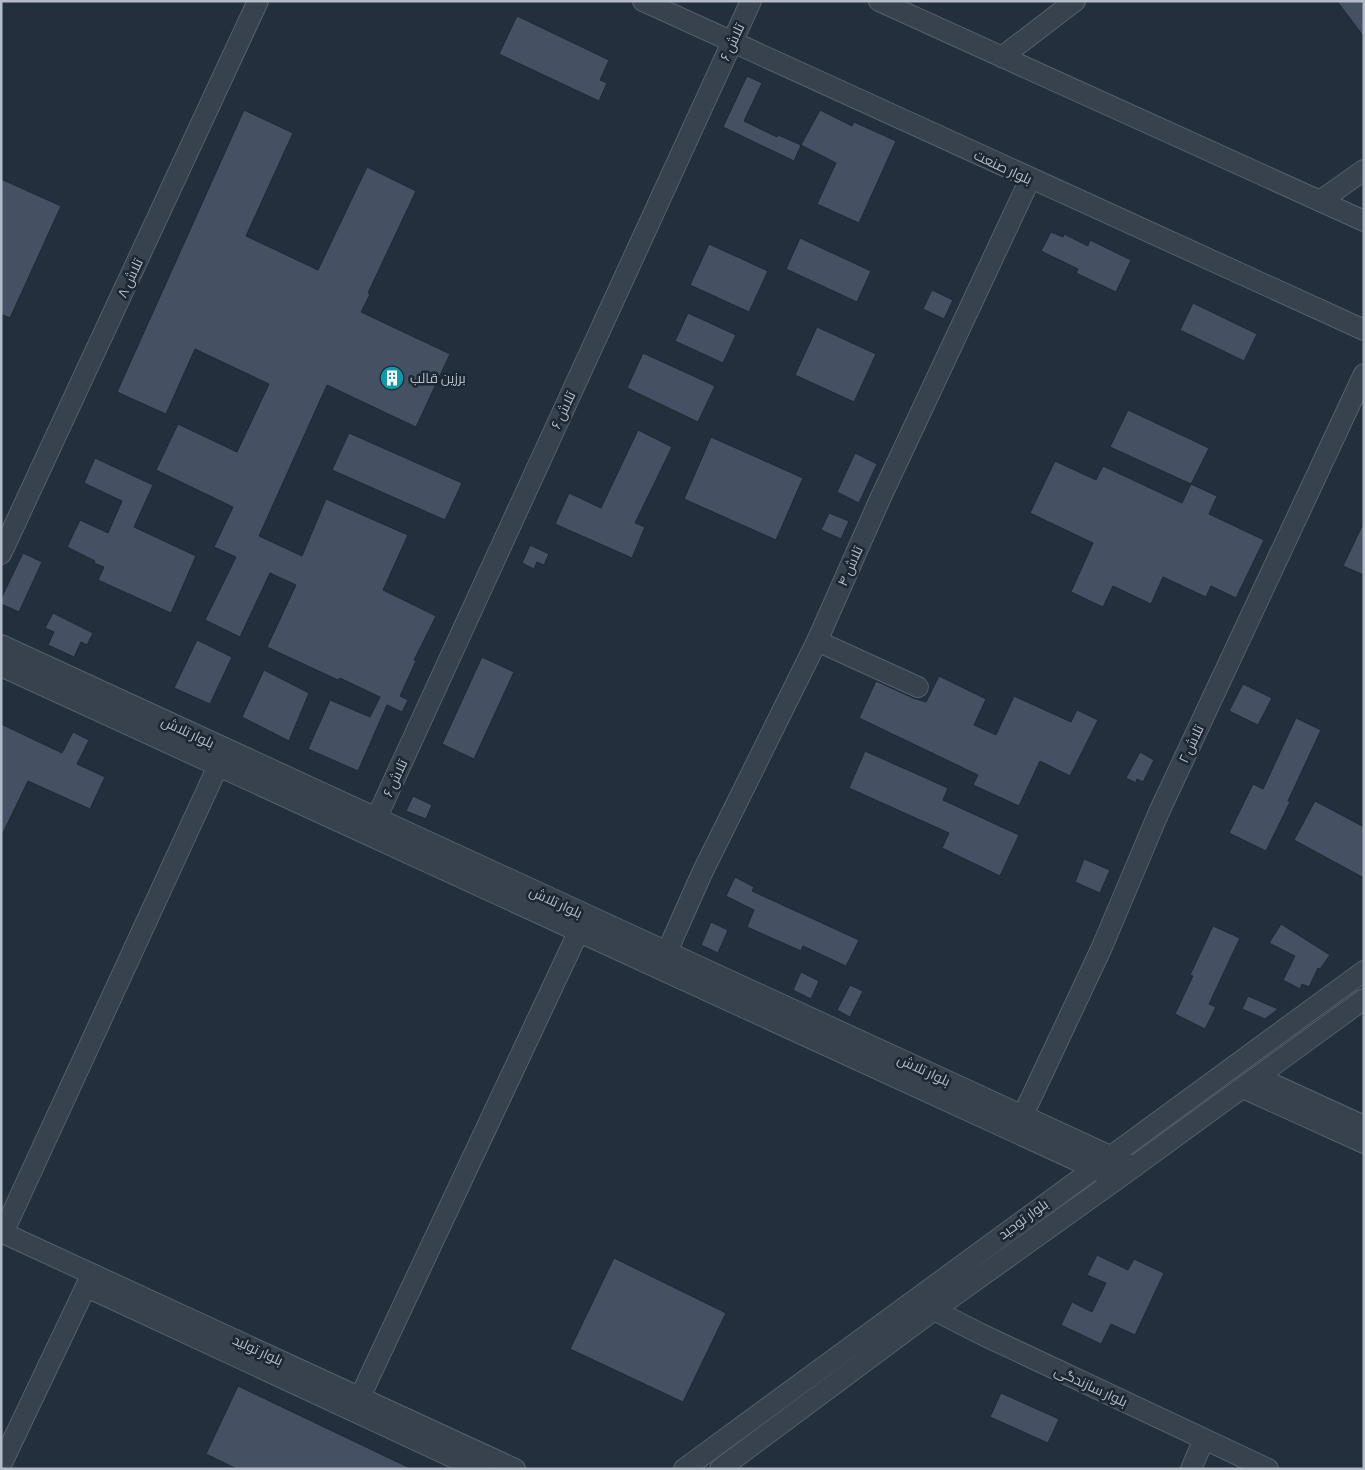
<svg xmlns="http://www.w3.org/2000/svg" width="1365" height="1470" font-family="'Source Sans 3',Cairo,sans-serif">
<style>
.building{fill:#455162;stroke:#1f2835}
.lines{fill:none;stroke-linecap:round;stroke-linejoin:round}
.minor-casing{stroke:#565f6c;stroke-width:22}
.minor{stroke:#38414e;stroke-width:20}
.labels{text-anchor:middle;stroke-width:5;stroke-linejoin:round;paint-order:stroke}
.street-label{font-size:14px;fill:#b4bcc9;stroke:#1d2633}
.poi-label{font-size:14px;fill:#b4bcc9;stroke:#1d2633;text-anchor:start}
</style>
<rect width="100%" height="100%" fill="#242f3e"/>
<g class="building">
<path d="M1337,1H1364V37Z"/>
<path d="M517,16L609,60L600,80L607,83L599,101L499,54Z"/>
<path d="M747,76L762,83L744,121L777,137L778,135L801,145L794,161L723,127Z"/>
<path d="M244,110L293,133L246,236L318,270L367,167L416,191L368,293L370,294L361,312L450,354L416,427L327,385L259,536L302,556L326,499L408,535L383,590L436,616L414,660L416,661L400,696L408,700L402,712L387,705L358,771L308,749L330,700L370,717L380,697L340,678L338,680L267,647L296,585L270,573L240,637L205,620L236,557L214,547L233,507L156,470L178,424L237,452L269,384L195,349L166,414L117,392Z"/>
<path d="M820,110L852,126L854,122L896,141L859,223L817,204L836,163L801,145Z"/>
<path d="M1,179L61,206L10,318L1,314Z"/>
<path d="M1051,232L1063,237L1064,234L1088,246L1090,240L1131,260L1116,292L1076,273L1078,269L1041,251Z"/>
<path d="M800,238L871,271L857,302L786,269Z"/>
<path d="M709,244L768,271L749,312L690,285Z"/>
<path d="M932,290L953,300L944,319L923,309Z"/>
<path d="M1193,303L1257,334L1244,361L1180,330Z"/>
<path d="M688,313L736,335L723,363L675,341Z"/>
<path d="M817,327L876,354L854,402L795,375Z"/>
<path d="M643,353L715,386L698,422L627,388Z"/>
<path d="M1128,410L1209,448L1191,484L1110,447Z"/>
<path d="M638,430L672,447L635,523L645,527L632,558L555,524L569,493L601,508Z"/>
<path d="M349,433L462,483L445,520L332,470Z"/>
<path d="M711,437L803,478L776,540L684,499Z"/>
<path d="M855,453L877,464L859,503L837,492Z"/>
<path d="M95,458L153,485L134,527L196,556L171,613L98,580L104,567L94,563L95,561L67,547L80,520L108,533L122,501L84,483Z"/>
<path d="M1055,461L1096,480L1103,466L1182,503L1191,484L1217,496L1209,514L1264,540L1236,598L1211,586L1206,597L1163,577L1151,604L1113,586L1103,607L1071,592L1093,543L1030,513Z"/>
<path d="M829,513L849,521L841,539L821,530Z"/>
<path d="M1364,522V575L1343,566Z"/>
<path d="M530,545L549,554L544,565L537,562L534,569L522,563Z"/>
<path d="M23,553L42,562L19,612L1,604V599Z"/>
<path d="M53,613L93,633L87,645L81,642L74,657L48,645L54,632L45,628Z"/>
<path d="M197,640L232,657L210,704L174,688Z"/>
<path d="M482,657L514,672L474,759L442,744Z"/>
<path d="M264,670L309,693L289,741L242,717Z"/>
<path d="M939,676L986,699L974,725L996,735L1014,696L1071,722L1077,710L1098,720L1070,776L1040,761L1019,806L973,785L978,775L859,718L876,681L913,698L926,702Z"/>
<path d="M1243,684L1272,698L1258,725L1229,711Z"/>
<path d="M1296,718L1321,730L1288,801L1290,802L1266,851L1229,833L1253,784L1263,789Z"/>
<path d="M1,724L62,753L73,732L89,740L77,764L105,777L90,809L28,781L1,837Z"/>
<path d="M865,751L948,788L943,800L1019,835L1000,876L942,848L949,833L849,788Z"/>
<path d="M1140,752L1154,760L1143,782L1137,779L1136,783L1126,778Z"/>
<path d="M413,796L432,805L426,819L406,811Z"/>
<path d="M1315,801L1364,827V878L1294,840Z"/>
<path d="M1084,859L1110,870L1100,893L1075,882Z"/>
<path d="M735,877L754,887L752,891L859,940L846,966L803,946L801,951L747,927L754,910L726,896Z"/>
<path d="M711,922L728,930L718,953L701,945Z"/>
<path d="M1281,924L1330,955L1320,969L1318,968L1309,987L1302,984L1300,989L1283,980L1295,956L1269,943Z"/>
<path d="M1213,926L1240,938L1209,1004L1216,1007L1205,1029L1175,1014L1193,976L1190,975Z"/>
<path d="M801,972L819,981L811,999L793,990Z"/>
<path d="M850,985L863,991L850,1017L837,1010Z"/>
<path d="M1248,996L1278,1009L1265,1019L1242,1009Z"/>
<path d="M1097,1255L1128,1270L1134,1259L1164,1273L1135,1335L1111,1324L1101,1344L1061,1325L1072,1302L1092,1312L1106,1283L1087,1275Z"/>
<path d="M614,1258L726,1313L683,1402L570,1349Z"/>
<path d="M238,1386L412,1469H237L206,1454Z"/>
<path d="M1001,1393L1059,1419L1048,1443L990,1417Z"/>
</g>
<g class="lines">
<g class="minor-casing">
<g id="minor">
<path d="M643,1L1364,330"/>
<path d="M879,1L1364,221"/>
<path d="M1002,57L1075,1"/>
<path d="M1320,201L1364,170"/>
<path d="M1,554L258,1"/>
<path d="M817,641L918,687"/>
<path d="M1,645L1134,1167"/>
<path d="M1,666L1117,1179"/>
<path d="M376,819L751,1"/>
<path d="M662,963L702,873L817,641L880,499L1030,179"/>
<path d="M1257,1077L1364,1126"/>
<path d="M1243,1088L1364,1143"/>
<path d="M1023,1115L1102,947L1159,812L1364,374"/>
<path d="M1,1232L515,1469"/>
<path d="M3,1233L218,766"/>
<path d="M89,1288L478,1469"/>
<path d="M927,1301L934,1310L983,1335L1268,1469"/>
<path d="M360,1397L584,920"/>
<path d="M1,1465L91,1276"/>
<path d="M684,1469L1364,971"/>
<path d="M720,1469L934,1310L1117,1179L1364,999"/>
<path d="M1191,1469L1204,1439"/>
</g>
</g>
<use href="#minor" class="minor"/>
</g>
<defs>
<g id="building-disc" transform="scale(1.25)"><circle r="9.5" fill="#0f9aa8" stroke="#1d2633"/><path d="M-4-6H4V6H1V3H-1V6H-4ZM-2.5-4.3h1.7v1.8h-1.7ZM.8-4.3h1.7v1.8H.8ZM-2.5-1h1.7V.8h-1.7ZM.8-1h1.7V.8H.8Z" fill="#fff"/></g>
</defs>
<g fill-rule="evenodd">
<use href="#building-disc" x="392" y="378"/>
</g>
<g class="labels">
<g class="street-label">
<text transform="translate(732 42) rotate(-65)" y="5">تلاش ۶</text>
<text transform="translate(1003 167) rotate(25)" y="5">بلوار صنعت</text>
<text transform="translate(130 278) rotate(-65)" y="5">تلاش ۸</text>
<text transform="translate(563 410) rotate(-65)" y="5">تلاش ۶</text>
<text transform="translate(850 566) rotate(-66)" y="5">تلاش ۴</text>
<text transform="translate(188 732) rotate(25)" y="5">بلوار تلاش</text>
<text transform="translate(1191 744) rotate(-65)" y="5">تلاش ۲</text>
<text transform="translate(395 778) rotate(-65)" y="5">تلاش ۶</text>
<text transform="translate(556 902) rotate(25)" y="5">بلوار تلاش</text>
<text transform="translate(924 1070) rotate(25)" y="5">بلوار تلاش</text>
<text transform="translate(1023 1219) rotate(-36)" y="5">بلوار توحید</text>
<text transform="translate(258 1350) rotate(25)" y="5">بلوار تولید</text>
<text transform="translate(1091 1386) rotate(25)" y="5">بلوار سازندگی</text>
</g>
<g class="poi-label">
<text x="410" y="383">برزین قالب</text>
</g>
</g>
<rect width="1365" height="1470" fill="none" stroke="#b4bcc9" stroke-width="5"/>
</svg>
